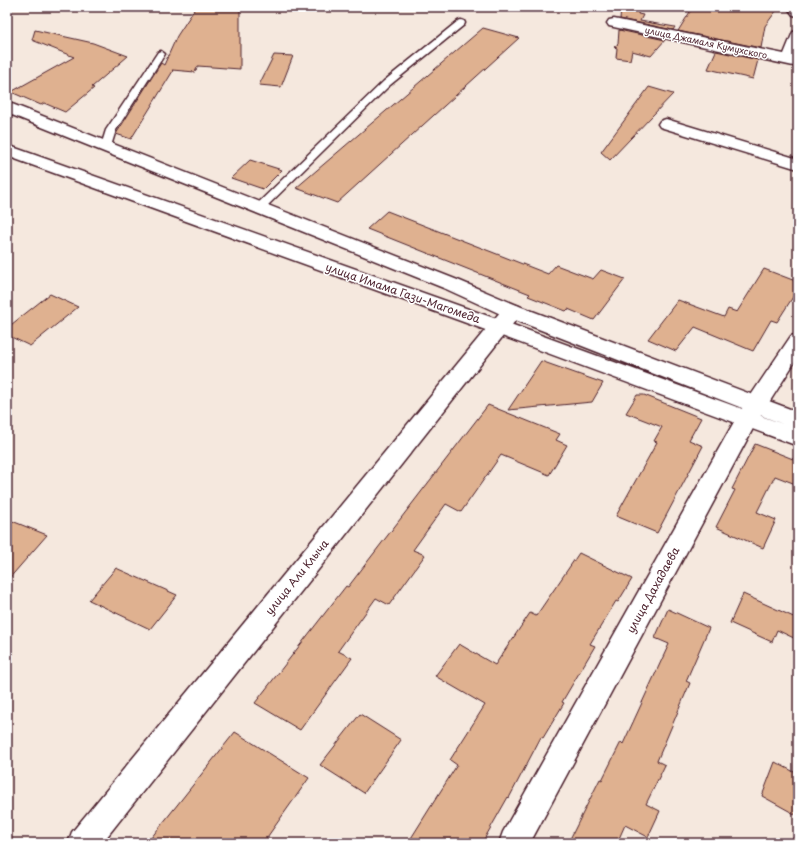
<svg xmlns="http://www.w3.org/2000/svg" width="805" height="850" font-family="'Playpen Sans',sans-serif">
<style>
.building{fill:#dfb190;stroke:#4a1f2b}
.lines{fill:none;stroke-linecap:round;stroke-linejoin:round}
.service-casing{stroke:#4a1f2b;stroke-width:3}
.minor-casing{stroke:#4a1f2b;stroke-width:3}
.secondary-casing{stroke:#4a1f2b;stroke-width:3}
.service{fill:#fff;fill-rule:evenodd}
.minor{fill:#fff;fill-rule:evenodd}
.secondary{fill:#fff;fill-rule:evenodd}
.labels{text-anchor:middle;stroke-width:3;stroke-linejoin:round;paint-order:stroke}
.far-street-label{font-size:9px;fill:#4a1f2b;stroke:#fff}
.street-label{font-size:11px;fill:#4a1f2b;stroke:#fff}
</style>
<rect width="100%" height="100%" fill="#f5e8de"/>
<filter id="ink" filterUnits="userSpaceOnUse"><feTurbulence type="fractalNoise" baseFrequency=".025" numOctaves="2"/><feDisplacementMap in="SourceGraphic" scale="8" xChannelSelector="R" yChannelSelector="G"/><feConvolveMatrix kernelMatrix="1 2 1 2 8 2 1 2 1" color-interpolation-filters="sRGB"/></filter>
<g filter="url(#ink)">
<g class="building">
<path d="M196,7H240V69L198,66L195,72L172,70L173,71L131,139L116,134L161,63L164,65L177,36Z"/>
<path d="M621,7H639L638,14L643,15L640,21L675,27L673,30L620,19Z"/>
<path d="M693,7H779L765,26L761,48L678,31Z"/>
<path d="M483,28L519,38L337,203L296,188Z"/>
<path d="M35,30L93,43L128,56L92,87L94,88L65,112L44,103L41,105L11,92L74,57L32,40Z"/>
<path d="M619,30L665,40L651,56L632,51L630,60L616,58L617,48L614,47L618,44Z"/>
<path d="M716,51L758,60L753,79L708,69Z"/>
<path d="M274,55L293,56L281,87L259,85Z"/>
<path d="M649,87L673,94L610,160L601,152Z"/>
<path d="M250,160L282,170L263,189L231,178Z"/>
<path d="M387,211L548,274L556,265L593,279L601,270L625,279L594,320L568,309L566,311L528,296L530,294L367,229Z"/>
<path d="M764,269L798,282V289L777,322L771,320L753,351L695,327L676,351L648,339L678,300L724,317L728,309L737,312Z"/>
<path d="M50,294L78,307L30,346L7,335V328Z"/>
<path d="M541,361L603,383L592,402L508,410Z"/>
<path d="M637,395H644L701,418L689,440L703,446L657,533L616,516L657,442L654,441L662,427L626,413Z"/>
<path d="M488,405L560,434L556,440L567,445L549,475L501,455L461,512L446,504L413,550L425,555L389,605L376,598L338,651L352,658L300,730L255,703L346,586L348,587Z"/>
<path d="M755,444L798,461V485L775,476L757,512L776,520L763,548L716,527L735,490L732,489Z"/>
<path d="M7,519L47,535L7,581Z"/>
<path d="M579,553L632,579L618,602L616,601L590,644L595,646L562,702L564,703L543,738L541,737L509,798L508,797L482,843H408L457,765L450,760L485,705L435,676L459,644L495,665L530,613L536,616Z"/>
<path d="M116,568L177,595L150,629L89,600Z"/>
<path d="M743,594L798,619V640L777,630L772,642L730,623Z"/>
<path d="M668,609L709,628L686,681L690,683L657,761L665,765L646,804L660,811L648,837L625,825L617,843H568L600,779L602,780L621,742L623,744L669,644L655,638Z"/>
<path d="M360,714L401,740L364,793L320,765Z"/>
<path d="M235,732L309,778L263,843H147Z"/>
<path d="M775,762L798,774V816L762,796Z"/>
</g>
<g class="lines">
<g class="service-casing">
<g id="service">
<path d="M461,20L464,21L465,23L464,25L390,85L263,210H255L254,208L255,206L384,81L458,21Z"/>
<path d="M161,51L165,54L116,130L111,146L109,148H103L101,146L106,130L158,52Z"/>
</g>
</g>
<g class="minor-casing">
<g id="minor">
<path d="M787,7H798V16L793,15Z"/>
<path d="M614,19L784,54L793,32L798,31V67L609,26L607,23L609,20Z"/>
<path d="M666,119L798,159V169L660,127L658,124L660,121Z"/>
<path d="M512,304L519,306L522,311L519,316L102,843H68L72,832L505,306Z"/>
<path d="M798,334V357L756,423L530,843H499L503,832L739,413L791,336Z"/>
</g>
</g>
<g class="secondary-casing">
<path id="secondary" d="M7,102L460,281L519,306L798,412V429L793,427L798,429V446L491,332L7,156V145L505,322L783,424L505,316L446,289L7,113Z"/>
</g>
<use href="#service" class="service"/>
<use href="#minor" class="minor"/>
<use href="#secondary" class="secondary"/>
</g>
</g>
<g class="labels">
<g class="far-street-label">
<text transform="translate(706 43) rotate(12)" y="3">улица Джамаля Кумухского</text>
</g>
<g class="street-label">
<text transform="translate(403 293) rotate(19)" y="4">улица Имама Гази-Магомеда</text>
<text transform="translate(297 577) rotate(-51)" y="4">улица Али Клыча</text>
<text transform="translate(653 590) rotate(-61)" y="4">улица Дахадаева</text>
</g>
</g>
<rect width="805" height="850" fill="none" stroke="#fff" stroke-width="24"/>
<rect x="12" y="12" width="781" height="826" fill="none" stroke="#4a1f2b" stroke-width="1.5" filter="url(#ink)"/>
</svg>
